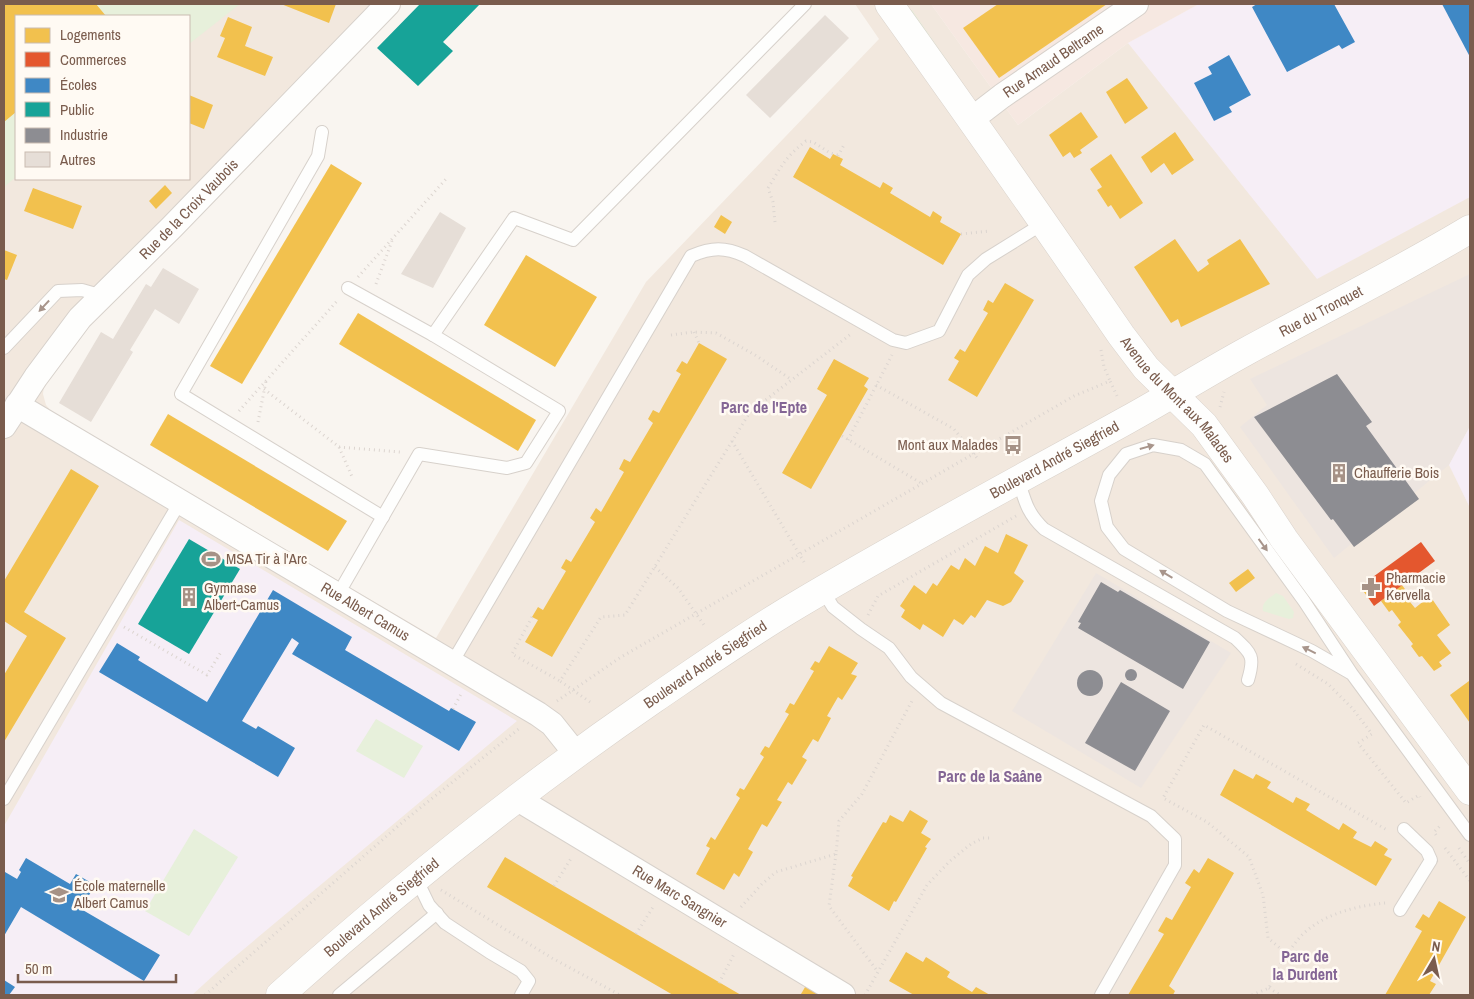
<svg xmlns="http://www.w3.org/2000/svg" width="1474" height="999" font-family="'Archivo Narrow',sans-serif">
<style>
.residential{fill:#f2e8de;fill-rule:evenodd}
.commercial{fill:#f6e8e1}
.industrial{fill:#ede5e0}
.education{fill:#f6eef6}
.green{fill:#e7f0db}
.homes{fill:#f2c14e}
.shops{fill:#e4572e}
.schools{fill:#3f88c5}
.public{fill:#17a398}
.industry{fill:#8d8d92}
.building{fill:#e6ded7}
.lines{fill:none;stroke-linecap:round;stroke-linejoin:round}
.lane-casing{stroke:#d7d1cb;stroke-width:14}
.street-casing{stroke:#d7d1cb;stroke-width:26}
.secondary-casing{stroke:#d9d2cb;stroke-width:29}
.path{stroke:#dcd5d0;stroke-width:3;stroke-dasharray:1 4;stroke-linecap:butt}
.lane{stroke:#fefefd;stroke-width:12}
.street{stroke:#fefefd;stroke-width:24}
.secondary{stroke:#fefefd;stroke-width:28}
.oneway{fill:#a8958b}
.labels{text-anchor:middle;stroke-width:5;stroke-linejoin:round;paint-order:stroke}
.street-label{font-size:15px;fill:#7a5c4d;stroke:#fffaf3}
.poi-label{font-size:15px;fill:#7a5c4d;stroke:#fffaf3;text-anchor:start}
.neighbourhood-label{font-size:16px;font-weight:bold;fill:#846695;stroke:#fffaf3}
</style>
<rect width="100%" height="100%" fill="#f9f5f0"/>
<path class="residential" d="M4,4H402L98,315L72,346L44,386L43,394L46,405L52,412L436,638L646,282L879,39L855,4H931L1018,125L1128,43L1199,4H1470V995H4ZM16,16H189V179H16Z"/>
<path class="commercial" d="M931,4H1199L1128,43L1018,125Z"/>
<g class="industrial">
<path d="M1470,274V426L1449,465L1334,558L1240,427L1267,405L1250,379Z"/>
<path d="M1096,573L1231,653L1141,788L1012,711Z"/>
</g>
<g class="education">
<path d="M1199,4H1470V197L1317,279L1128,43Z"/>
<path d="M1470,426V508L1449,465Z"/>
<path d="M179,520L517,721L226,964L192,995H4V826Z"/>
</g>
<g class="green">
<path d="M4,4H240L189,44V16H16V177L4,187Z"/>
<path d="M912,10L975,101L969,97L906,14Z"/>
<path d="M1276,593L1283,596L1294,612L1293,618L1289,619L1263,611C1261,602 1270,598 1276,593Z"/>
<path d="M376,719L423,746L404,778L356,751Z"/>
<path d="M194,829L238,857L189,936L145,911Z"/>
</g>
<g class="homes">
<path d="M4,4H96L106,16H16V112L4,122Z"/>
<path d="M281,4H336L329,23Z"/>
<path d="M998,4H1107L999,78L963,28Z"/>
<path d="M228,17L252,27L245,46L273,57L265,76L217,57L225,38L220,36Z"/>
<path d="M1127,78L1148,108L1125,124L1106,92Z"/>
<path d="M189,95L213,105L204,129L189,123Z"/>
<path d="M1081,112L1098,137L1080,150L1082,153L1074,158L1070,152L1063,157L1049,135Z"/>
<path d="M1175,132L1194,160L1172,175L1164,163L1151,173L1141,157Z"/>
<path d="M810,147L830,159L833,154L843,159L840,165L880,188L883,182L893,188L890,193L930,217L933,211L942,217L940,222L961,234L943,265L793,177Z"/>
<path d="M1111,154L1143,203L1120,219L1111,205L1108,207L1097,190L1102,187L1090,169Z"/>
<path d="M331,164L362,183L242,384L210,366Z"/>
<path d="M165,185L172,193L156,209L149,201Z"/>
<path d="M33,188L82,206L73,229L24,211Z"/>
<path d="M721,215L732,222L725,234L714,227Z"/>
<path d="M1175,239L1198,272L1209,264L1207,260L1240,239L1270,284L1181,327L1178,319L1171,323L1134,267Z"/>
<path d="M4,250L17,255L7,280L4,279Z"/>
<path d="M526,255L597,297L555,367L484,325Z"/>
<path d="M1005,283L1034,300L977,397L948,380L959,361L954,358L960,349L965,352L988,313L983,310L988,300L993,303Z"/>
<path d="M358,313L536,420L518,451L339,344Z"/>
<path d="M699,343L727,359L552,657L525,642L538,620L532,617L538,607L543,610L566,571L561,568L566,559L571,562L595,522L590,518L596,508L601,512L624,472L619,469L624,459L630,462L653,423L648,419L653,410L659,413L681,374L676,371L682,361L687,364Z"/>
<path d="M834,359L869,378L864,386L868,389L811,489L782,473L827,395L817,389Z"/>
<path d="M168,414L347,521L328,551L150,445Z"/>
<path d="M71,469L99,486L24,612L66,638L4,742V675L27,636L4,621V581Z"/>
<path d="M1006,534L1028,545L1014,573L1024,581L1011,602L1003,606L987,600L975,618L971,615L963,625L954,619L943,637L923,624L920,630L901,617L905,610L900,606L914,585L926,594L933,583L937,586L951,565L959,570L965,558L975,566L985,546L998,553Z"/>
<path d="M1248,569L1255,578L1236,592L1229,583Z"/>
<path d="M1366,582L1367,596L1360,587Z"/>
<path d="M1402,585L1413,600L1410,602L1415,608L1430,596L1450,625L1437,635L1451,653L1439,662L1442,666L1434,671L1422,656L1419,657L1411,646L1413,644L1398,625L1401,622L1392,610L1389,612L1381,601Z"/>
<path d="M829,646L858,663L851,674L857,676L842,700L838,697L827,716L831,718L818,742L813,739L802,757L807,760L792,785L788,782L777,800L782,802L767,827L762,824L748,849L753,852L739,877L734,873L724,890L696,874L710,848L706,846L711,837L715,840L740,798L736,795L740,788L744,790L764,757L760,754L765,746L769,748L789,714L785,712L790,703L794,705L814,671L810,669L815,661L819,663Z"/>
<path d="M1469,681L1470,683V723L1450,695Z"/>
<path d="M1234,769L1253,779L1256,774L1271,782L1267,788L1293,803L1296,797L1310,804L1306,810L1339,830L1343,823L1357,832L1353,838L1371,847L1375,841L1388,849L1384,855L1392,859L1376,886L1220,795Z"/>
<path d="M910,810L928,821L921,833L931,839L925,847L927,848L896,902L894,901L889,911L848,886L853,877L851,876L883,822L886,823L890,815L903,822Z"/>
<path d="M505,857L554,886L741,995H673L487,887Z"/>
<path d="M1208,858L1234,873L1169,986L1175,991L1173,995H1128L1164,934L1158,931L1166,917L1172,920L1191,887L1185,883L1194,869L1199,873Z"/>
<path d="M1439,901L1466,917L1430,981L1436,984L1429,995H1385L1422,931L1415,927L1423,914L1429,918Z"/>
<path d="M906,952L923,962L926,957L950,972L947,977L972,992L976,987L990,995H914L889,981Z"/>
<path d="M808,982L819,989L815,995L801,994Z"/>
</g>
<path class="shops" d="M1421,542L1435,561L1374,606L1367,596L1366,582Z"/>
<g class="schools">
<path d="M1257,4H1334L1355,42L1342,49L1339,45L1287,72L1252,7Z"/>
<path d="M1442,4H1470V57Z"/>
<path d="M1229,55L1251,95L1229,107L1232,112L1214,121L1194,83L1212,74L1208,67Z"/>
<path d="M273,590L352,637L345,650L449,711L451,708L476,722L459,751L292,654L299,643L292,638L242,721L256,729L258,726L295,748L278,777L99,672L117,643L140,657L138,660L207,702Z"/>
<path d="M26,858L70,884L76,874L95,885L81,909L160,955L144,981L21,907L4,936V875L5,872L17,879L21,872L19,870Z"/>
<path d="M4,980L15,987L9,995H4Z"/>
</g>
<g class="public">
<path d="M420,4H480L443,42L453,51L418,86L377,48Z"/>
<path d="M189,539L240,569L189,654L138,624Z"/>
</g>
<g class="industry">
<path d="M1337,374L1372,422L1366,426L1419,499L1354,547L1333,519L1331,520L1254,417Z"/>
<path d="M1101,582L1118,592L1120,590L1210,642L1183,689L1078,628L1081,623L1078,622Z"/>
<circle cx="1131" cy="675" r="6"/>
<circle cx="1090" cy="683" r="13"/>
<path d="M1121,682L1170,711L1135,771L1085,743Z"/>
</g>
<g class="building">
<path d="M825,15L849,38L770,118L746,95Z"/>
<path d="M440,212L466,228L433,288L401,274Z"/>
<path d="M163,268L199,289L179,324L155,309L130,350L133,352L91,422L59,403L101,332L113,339L146,284L151,287Z"/>
</g>
<g class="lines">
<g class="lane-casing">
<g id="lane">
<path d="M322,132L318,156L181,394L383,517"/>
<path d="M348,288L433,335"/>
<path d="M4,348L58,291L82,290L103,296"/>
<path d="M1018,479C1025,501 1027,513 1044,529L1235,638C1252,654 1255,657 1248,680"/>
<path d="M344,584L419,454L507,468L526,463L559,411L433,335L514,218L573,240L805,4"/>
<path d="M823,591L833,607L861,629L889,648L911,677L941,703L1151,816L1175,839V865L1101,995"/>
<path d="M452,663L691,256C712,247 725,247 745,256L893,340L906,343L939,331L968,275L986,259L1044,223"/>
<path d="M1352,674L1312,651L1227,611L1124,549L1107,527L1101,501L1109,475L1126,454L1153,445L1181,450L1205,464L1304,601L1352,674L1470,835"/>
<path d="M4,799L180,502"/>
<path d="M416,878L429,905L445,923L489,952L521,971L529,981L521,995"/>
<path d="M1400,910L1431,860L1427,851L1404,829"/>
<path d="M339,995L437,913"/>
</g>
</g>
<g class="street-casing">
<g id="street">
<path id="s1" d="M972,119L1002,96L1136,4"/>
<path id="s2" d="M17,405L538,714L552,724L576,754"/>
<path id="s3" d="M4,426L36,377L80,318L172,227L388,4"/>
<path id="s4" d="M516,798L843,995"/>
</g>
</g>
<g class="secondary-casing">
<g id="secondary">
<path id="s5" d="M889,4C967,113 1045,224 1121,335L1146,368L1204,425L1255,495L1284,539L1470,791"/>
<path id="s6" d="M280,995C398,889 523,789 654,699C701,667 748,634 797,605C906,540 1017,481 1127,420C1167,398 1205,374 1245,352C1320,311 1397,273 1470,229"/>
</g>
</g>
<g class="path">
<path d="M838,156L845,143"/>
<path d="M775,222L773,202L768,188C781,167 786,156 806,141L813,142L830,153L838,155"/>
<path d="M961,234L990,231"/>
<path d="M358,277L446,179"/>
<path d="M376,284L392,241"/>
<path d="M694,332L699,343"/>
<path d="M671,335L693,332L716,333L755,355L792,380"/>
<path d="M1101,350L1104,367L1110,381"/>
<path d="M876,385L954,429L977,458"/>
<path d="M264,389L339,447L353,479"/>
<path d="M1220,407L1224,392"/>
<path d="M239,411L338,300"/>
<path d="M258,422L266,381"/>
<path d="M842,436L921,483"/>
<path d="M848,440L892,355"/>
<path d="M732,441L804,562"/>
<path d="M339,447L400,452"/>
<path d="M655,567L678,588L704,625"/>
<path d="M868,615L878,596L1016,516"/>
<path d="M532,617L512,654L560,681"/>
<path d="M124,627L207,675L221,652"/>
<path d="M1296,664L1328,684L1352,708L1372,734L1358,743L1406,803L1419,795L1420,797"/>
<path d="M557,701L621,657L1074,396L1110,381L1118,398"/>
<path d="M590,702L560,681L601,617L625,615L750,412L851,334"/>
<path d="M453,709L461,694"/>
<path d="M1436,835L1434,832L1441,825"/>
<path d="M1445,848L1470,881"/>
<path d="M1459,848L1470,864"/>
<path d="M836,854L829,906L878,972"/>
<path d="M554,886L572,857"/>
<path d="M441,890L552,958L620,995"/>
<path d="M1385,903C1356,906 1323,914 1302,935C1296,941 1292,948 1287,954L1268,938L1263,895L1249,857L1207,822L1163,798L1204,725L1387,830"/>
<path d="M741,907L762,884L776,872L836,854L839,821L862,794L913,699"/>
<path d="M636,934L653,907"/>
<path d="M719,983L734,954"/>
<path d="M1269,988L1280,995"/>
<path d="M205,995L405,820L520,728"/>
<path d="M865,995L927,885L950,861L971,844L983,838H993"/>
<path d="M1252,995L1269,988L1286,953"/>
</g>
<use href="#lane" class="lane"/>
<use href="#street" class="street"/>
<use href="#secondary" class="secondary"/>
</g>
<defs><path id="oneway-solid" d="M-6-.8H1V-3.2L6.5 0L1 3.2V.8H-6Z" transform="scale(1.25)"/></defs>
<g class="oneway">
<use href="#oneway-solid" transform="translate(44 306) rotate(133)"/>
<use href="#oneway-solid" transform="translate(1147 447) rotate(-16)"/>
<use href="#oneway-solid" transform="translate(1263 545) rotate(54)"/>
<use href="#oneway-solid" transform="translate(1166 574) rotate(-149)"/>
<use href="#oneway-solid" transform="translate(1309 650) rotate(-154)"/>
</g>
<defs>
<g id="bus-bare" transform="scale(1.5)"><path d="M-5-6H5V4H4V6H2V4H-2V6H-4V4H-5ZM-3.5-4V0h7V-4ZM-3.5 1.2v1.5H-2V1.2ZM2 1.2v1.5H3.5V1.2Z" fill="#a69286" stroke="#fffaf3" stroke-width="2.5" paint-order="stroke"/></g>
<g id="building-bare" transform="scale(1.5)"><path d="M-4-6H4V6H1V3H-1V6H-4ZM-2.5-4.3h1.7v1.8h-1.7ZM.8-4.3h1.7v1.8H.8ZM-2.5-1h1.7V.8h-1.7ZM.8-1h1.7V.8H.8Z" fill="#a69286" stroke="#fffaf3" stroke-width="2.5" paint-order="stroke"/></g>
<g id="stadium-bare" transform="scale(1.5)"><path d="M0-5a6.5 5 0 1 0 0 10a6.5 5 0 1 0 0-10ZM-3.5-1.8h7v3.6h-7Z" fill="#a69286" stroke="#fffaf3" stroke-width="2.5" paint-order="stroke"/></g>
<g id="pharmacy-bare" transform="scale(1.5)"><path d="M-2-6h4v4h4v4h-4v4h-4v-4h-4v-4h4Z" fill="#a69286" stroke="#fffaf3" stroke-width="2.5" paint-order="stroke"/></g>
<g id="school-bare" transform="scale(1.5)"><path d="M0-5L7-2L0 1L-7-2ZM-4 1L0 2.5L4 1V4Q0 6-4 4Z" fill="#a69286" stroke="#fffaf3" stroke-width="2.5" paint-order="stroke"/></g>
</defs>
<g fill-rule="evenodd">
<use href="#bus-bare" x="1013" y="445"/>
<use href="#building-bare" x="1339" y="473"/>
<use href="#stadium-bare" x="211" y="559"/>
<use href="#pharmacy-bare" x="1371" y="587"/>
<use href="#building-bare" x="189" y="597"/>
<use href="#school-bare" x="59" y="895"/>
</g>
<g class="labels">
<g class="street-label">
<text dy="5" stroke="none"><textPath href="#s1" startOffset="100">Rue Arnaud Beltrame</textPath></text>
<text dy="5" stroke="none"><textPath href="#s3" startOffset="286">Rue de la Croix Vaubois</textPath></text>
<text dy="5" stroke="none"><textPath href="#s6" startOffset="1249">Rue du Tronquet</textPath></text>
<text dy="5" stroke="none"><textPath href="#s5" startOffset="490">Avenue du Mont aux Malades</textPath></text>
<text dy="5" stroke="none"><textPath href="#s6" startOffset="944">Boulevard André Siegfried</textPath></text>
<text dy="5" stroke="none"><textPath href="#s2" startOffset="405">Rue Albert Camus</textPath></text>
<text dy="5" stroke="none"><textPath href="#s6" startOffset="539">Boulevard André Siegfried</textPath></text>
<text dy="5" stroke="none"><textPath href="#s4" startOffset="191">Rue Marc Sangnier</textPath></text>
<text dy="5" stroke="none"><textPath href="#s6" startOffset="134">Boulevard André Siegfried</textPath></text>
</g>
<g class="poi-label">
<text x="998" y="450" text-anchor="end">Mont aux Malades</text>
<text x="1354" y="478">Chaufferie Bois</text>
<text x="226" y="564">MSA Tir à l'Arc</text>
<text x="1386" y="583">Pharmacie<tspan x="1386" dy="17">Kervella</tspan></text>
<text x="204" y="593">Gymnase<tspan x="204" dy="17">Albert-Camus</tspan></text>
<text x="74" y="891">École maternelle<tspan x="74" dy="17">Albert Camus</tspan></text>
</g>
<g class="neighbourhood-label">
<text x="764" y="413">Parc de l'Epte</text>
<text x="990" y="782">Parc de la Saâne</text>
<text x="1305" y="962">Parc de<tspan x="1305" dy="18">la Durdent</tspan></text>
</g>
</g>
<rect width="1474" height="999" fill="none" stroke="#7a5c4d" stroke-width="10"/>
<rect x="15" y="15" width="175" height="165" fill="#fffaf3" stroke="#cabbb1"/>
<rect x="25" y="28" width="25" height="15" fill="#f2c14e" stroke="#cabbb1"/>
<text x="60" y="40" font-size="15" fill="#7a5c4d">Logements</text>
<rect x="25" y="52" width="25" height="15" fill="#e4572e" stroke="#cabbb1"/>
<text x="60" y="65" font-size="15" fill="#7a5c4d">Commerces</text>
<rect x="25" y="78" width="25" height="15" fill="#3f88c5" stroke="#cabbb1"/>
<text x="60" y="90" font-size="15" fill="#7a5c4d">Écoles</text>
<rect x="25" y="102" width="25" height="15" fill="#17a398" stroke="#cabbb1"/>
<text x="60" y="115" font-size="15" fill="#7a5c4d">Public</text>
<rect x="25" y="128" width="25" height="15" fill="#8d8d92" stroke="#cabbb1"/>
<text x="60" y="140" font-size="15" fill="#7a5c4d">Industrie</text>
<rect x="25" y="152" width="25" height="15" fill="#e6ded7" stroke="#cabbb1"/>
<text x="60" y="165" font-size="15" fill="#7a5c4d">Autres</text>
<g transform="translate(1434 959) rotate(9)" stroke="#fffaf3" stroke-width="4" paint-order="stroke">
<path d="M0-4L9 19L0 12L-9 19Z" fill="#7a5c4d"/>
<text y="-8" font-size="14" font-weight="bold" text-anchor="middle" fill="#7a5c4d">N</text>
</g>
<path d="M18 974v8h158v-8" fill="none" stroke="#7a5c4d" stroke-width="2.5"/>
<text x="25" y="974" font-size="15" fill="#7a5c4d" stroke="#fffaf3" stroke-width="4" paint-order="stroke">50 m</text>
</svg>
